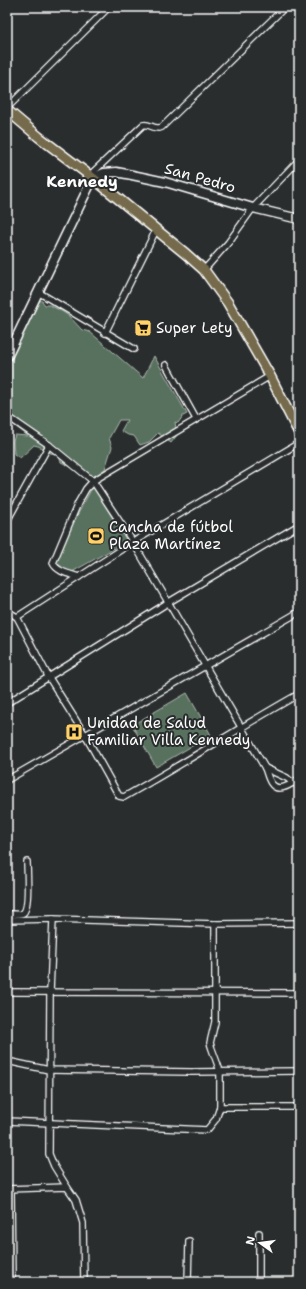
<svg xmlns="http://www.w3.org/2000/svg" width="306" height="1289" font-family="'Shantell Sans',sans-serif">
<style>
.green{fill:#59715e;stroke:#acb8ae}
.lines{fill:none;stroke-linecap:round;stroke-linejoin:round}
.street-casing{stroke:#fff;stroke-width:8}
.secondary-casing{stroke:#fff;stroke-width:11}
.primary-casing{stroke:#fff;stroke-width:12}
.street{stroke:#2a2d2e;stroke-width:5.5}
.secondary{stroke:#2a2d2e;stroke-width:8}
.primary{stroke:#746b4b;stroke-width:9}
.labels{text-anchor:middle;stroke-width:4;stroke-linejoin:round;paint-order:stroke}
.street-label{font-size:15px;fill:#fff;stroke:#2a2d2e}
.poi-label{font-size:15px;fill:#fff;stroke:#2a2d2e;text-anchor:start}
.neighbourhood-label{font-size:16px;font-weight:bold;fill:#fff;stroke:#2a2d2e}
</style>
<rect width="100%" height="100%" fill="#2a2d2e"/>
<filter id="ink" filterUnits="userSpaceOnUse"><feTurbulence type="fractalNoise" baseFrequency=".025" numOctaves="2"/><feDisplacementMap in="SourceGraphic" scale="8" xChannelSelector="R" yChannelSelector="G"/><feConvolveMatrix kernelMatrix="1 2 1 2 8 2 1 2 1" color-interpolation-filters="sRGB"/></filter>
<g filter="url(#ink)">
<g class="green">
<path d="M37,300L42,301L45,305H50L63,312L69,316L82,330L90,332L143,378L154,356L187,414L183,416L178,423L175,422L177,435L171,443L158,433L149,442L140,445L134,436L128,435L121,431L127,420H119L109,438L112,447L105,469L89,481L79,471L61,462L58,454L50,453L49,450C43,449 40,446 34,445L20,458L14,454L13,441L15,435L28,436L7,420L8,349L11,340L19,343L20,339L16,332C16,327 27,306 31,301Z"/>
<path d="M93,486L127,541L72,572L64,569L56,562L66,536Z"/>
<path d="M187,693L211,735L156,767L132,725Z"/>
</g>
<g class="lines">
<g class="street-casing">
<g id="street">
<path d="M7,108L109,7"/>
<path d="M89,176L143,125C150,123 155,131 162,127L281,11"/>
<path d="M204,270L228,243L253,208L299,160"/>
<path d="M38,292L134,349"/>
<path d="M105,333L156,230"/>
<path d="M166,365L196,419"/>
<path d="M7,416L49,445L93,481L133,542L265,768C267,773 268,779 271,783C278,794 291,784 299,779"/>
<path d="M299,443L133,542L17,617L48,676L85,735L119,796L124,797C183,764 240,727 299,694"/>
<path d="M7,521L49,445"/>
<path d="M79,577C70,574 57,572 53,563L78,503L86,489L93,481L270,376"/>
<path d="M7,611L17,617"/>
<path d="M7,703L169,602L299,525"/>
<path d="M265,768L287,778L293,783"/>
<path d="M7,780L299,612"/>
<path d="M7,914C11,914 20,915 23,913C30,908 27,870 27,862"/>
<path d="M53,919L50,992L49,1154L54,1166L67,1187"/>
<path d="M7,920L53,919L215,924L299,923"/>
<path d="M7,992L299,993"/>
<path d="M7,1061L49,1070L192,1072L299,1071"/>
<path d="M220,1107H299"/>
<path d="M7,1121L207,1130L216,1119L220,1107V1071L212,1049L210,1043L215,1022V924"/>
<path d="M7,1189L67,1187L76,1200L83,1223L84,1282"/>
<path d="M11,1189L12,1282"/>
<path d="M188,1282L189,1241"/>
<path d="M259,1282V1233"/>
</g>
</g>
<g class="secondary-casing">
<path id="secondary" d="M7,357L93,178L104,173L116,172L132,175L165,182L253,208L299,219"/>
</g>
<g class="primary-casing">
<path id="primary" d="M7,110L39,137L93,178L186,254L204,270L228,303L270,376L299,433"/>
</g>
<use href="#street" class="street"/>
<use href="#secondary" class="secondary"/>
<use href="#primary" class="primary"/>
</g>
</g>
<defs>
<g id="supermarket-square" transform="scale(0.9)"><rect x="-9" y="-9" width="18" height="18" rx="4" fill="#ffd166" stroke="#2a2d2e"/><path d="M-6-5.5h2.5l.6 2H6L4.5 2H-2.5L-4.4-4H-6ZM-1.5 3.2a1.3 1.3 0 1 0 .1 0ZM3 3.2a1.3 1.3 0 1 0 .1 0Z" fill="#111"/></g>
<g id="stadium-square" transform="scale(0.9)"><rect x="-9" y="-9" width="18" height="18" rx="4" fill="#ffd166" stroke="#2a2d2e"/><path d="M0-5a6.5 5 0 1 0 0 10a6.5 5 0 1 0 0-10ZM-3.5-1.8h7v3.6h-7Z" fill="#111"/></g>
<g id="hospital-square" transform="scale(0.9)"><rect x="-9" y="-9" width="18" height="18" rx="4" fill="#ffd166" stroke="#2a2d2e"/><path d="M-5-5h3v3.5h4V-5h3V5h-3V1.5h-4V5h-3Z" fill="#111"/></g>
</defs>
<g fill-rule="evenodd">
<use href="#supermarket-square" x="143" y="328"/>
<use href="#stadium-square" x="96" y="536"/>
<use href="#hospital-square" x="74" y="732"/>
</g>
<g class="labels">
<g class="street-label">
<text transform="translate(200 178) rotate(16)" y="5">San Pedro</text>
</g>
<g class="poi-label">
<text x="156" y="333">Super Lety</text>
<text x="109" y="532">Cancha de fútbol<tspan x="109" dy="17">Plaza Martínez</tspan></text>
<text x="87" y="728">Unidad de Salud<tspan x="87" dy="17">Familiar Villa Kennedy</tspan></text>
</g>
<g class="neighbourhood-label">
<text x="82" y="187">Kennedy</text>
</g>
</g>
<rect width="306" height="1289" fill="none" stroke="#2a2d2e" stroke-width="24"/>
<rect x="12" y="12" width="282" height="1265" fill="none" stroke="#fff" stroke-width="1.5" filter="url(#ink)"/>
<g transform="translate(260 1243) rotate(284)" stroke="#2a2d2e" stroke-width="3" paint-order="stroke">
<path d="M0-3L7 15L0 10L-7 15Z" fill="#ffffff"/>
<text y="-6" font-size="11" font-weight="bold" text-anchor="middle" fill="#ffffff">N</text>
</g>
</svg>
